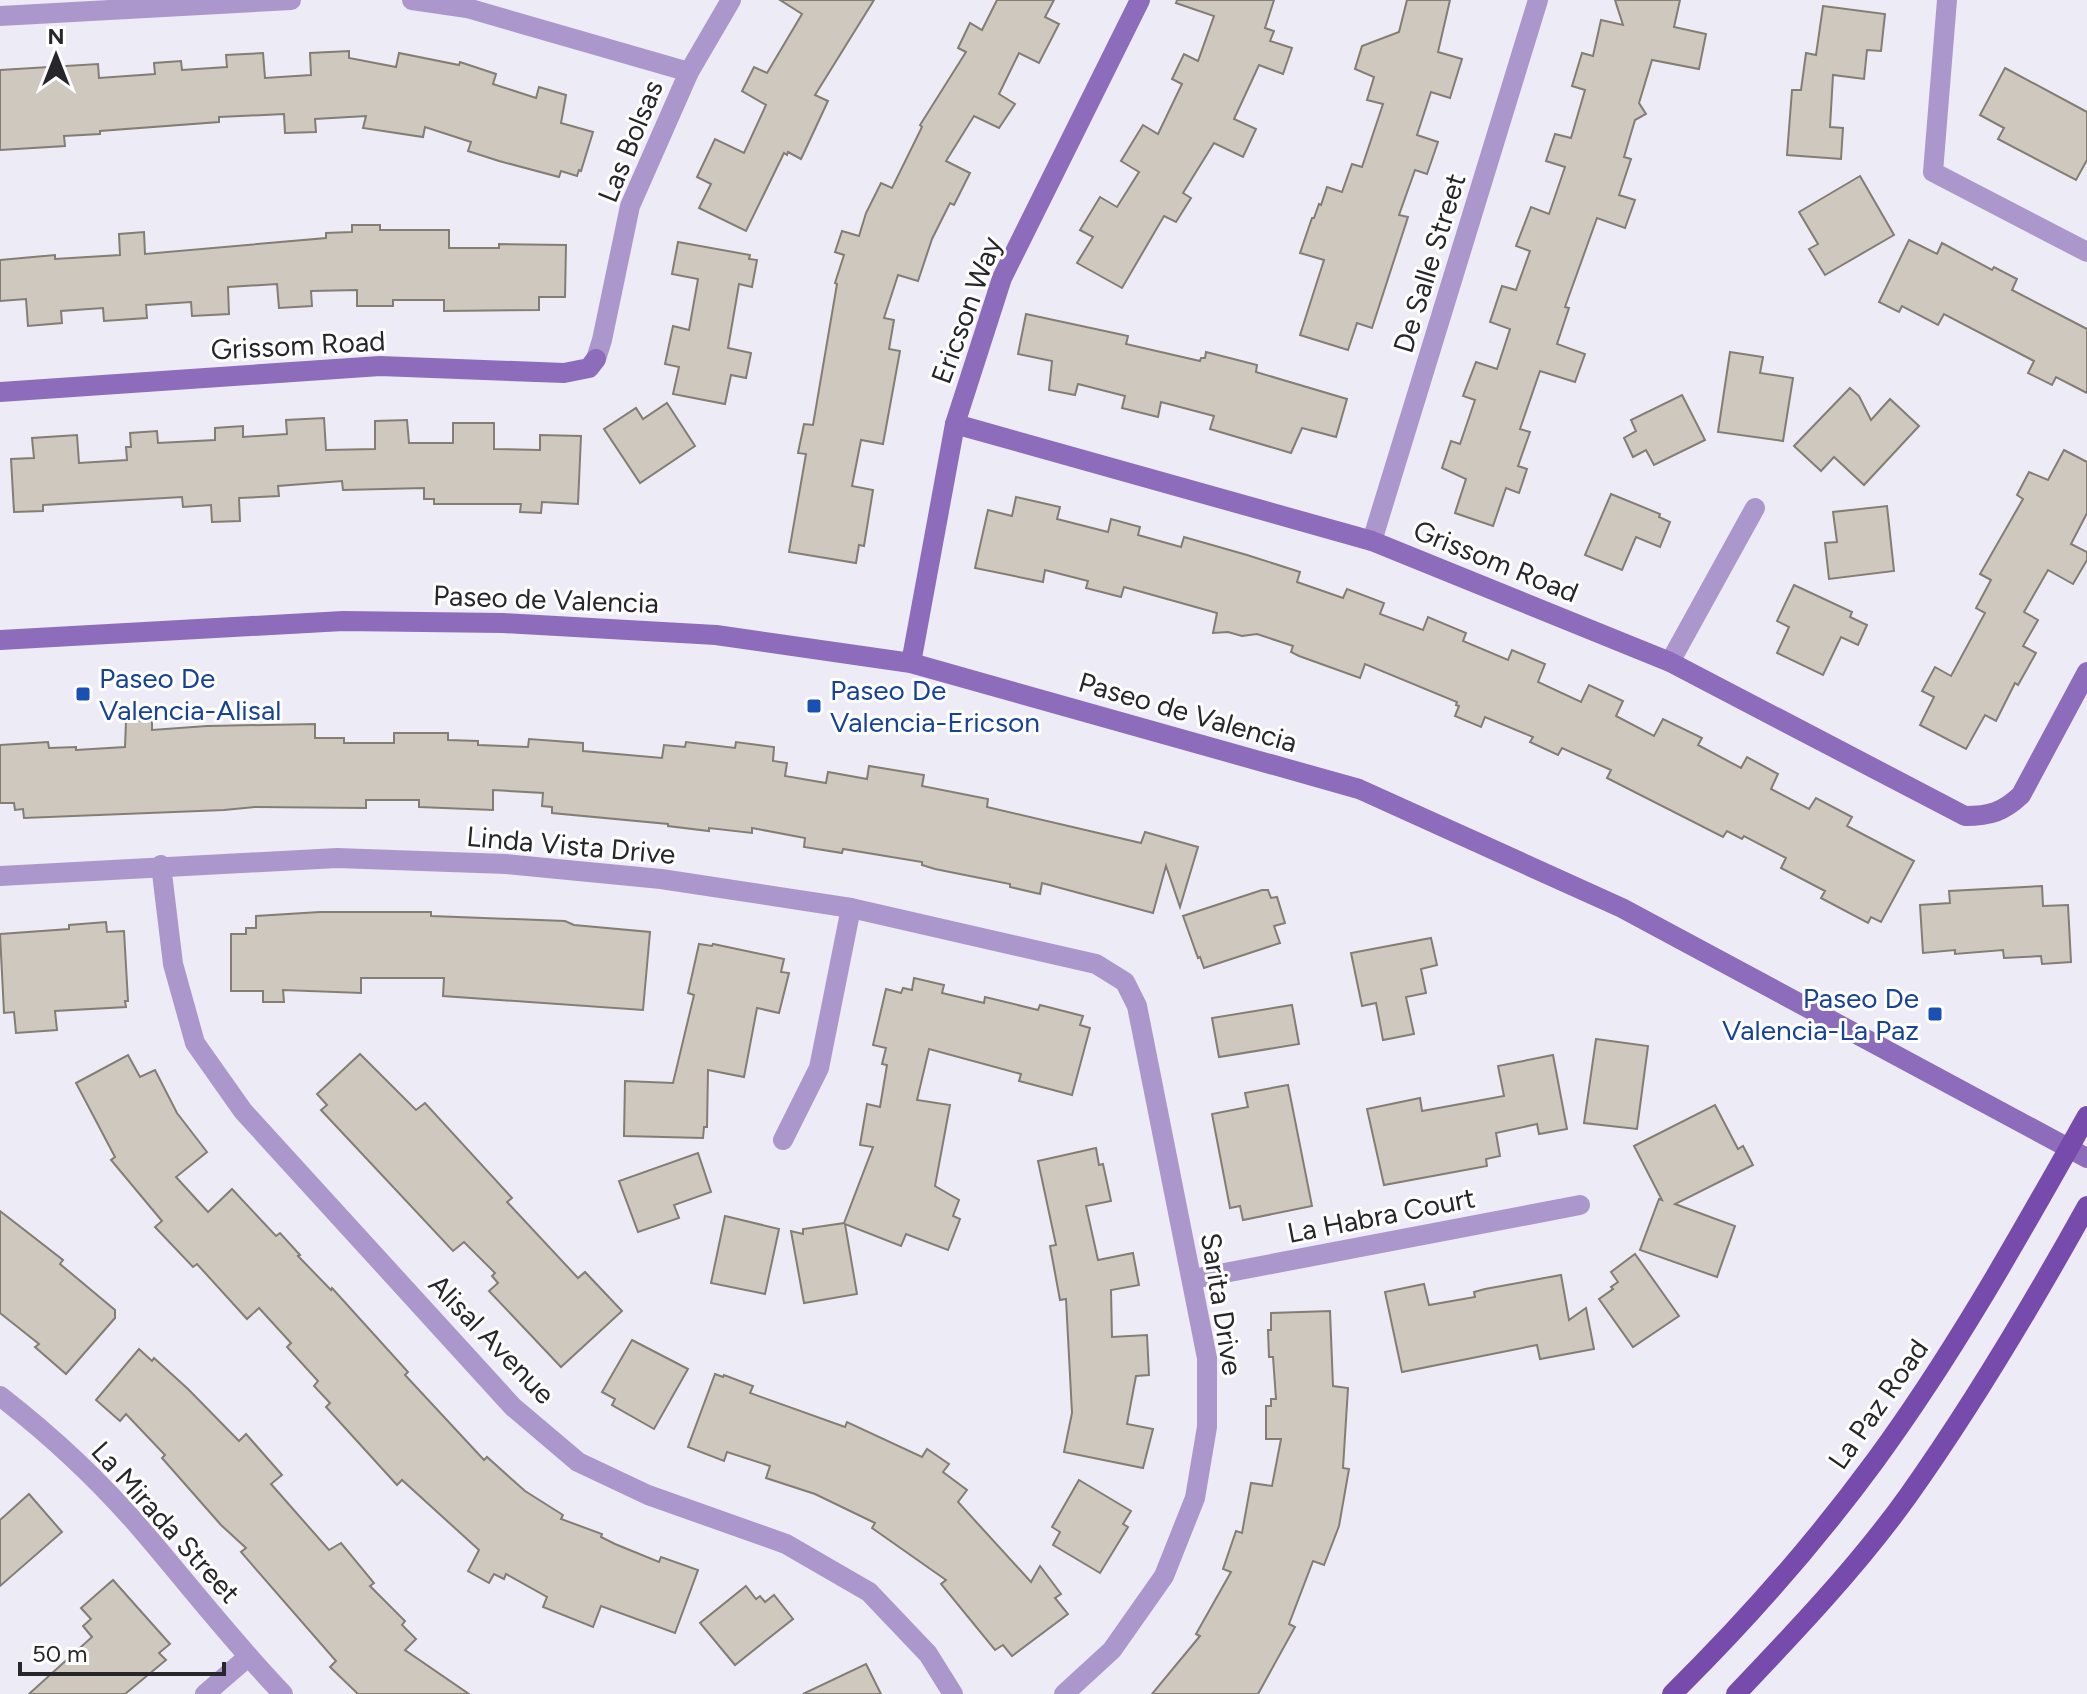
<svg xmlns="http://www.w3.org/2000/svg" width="2087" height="1694" font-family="Figtree,sans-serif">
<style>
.building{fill:#cfc8bf;stroke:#837d74;stroke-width:2}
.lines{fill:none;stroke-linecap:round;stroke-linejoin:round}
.street{stroke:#ac97cd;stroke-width:20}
.secondary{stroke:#8d6cbb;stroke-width:20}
.primary{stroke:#774bac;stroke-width:20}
.transit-dot{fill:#1a4fb4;stroke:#fff;stroke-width:3}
.labels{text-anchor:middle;stroke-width:6;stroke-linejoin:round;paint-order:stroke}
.street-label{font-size:28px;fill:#27262a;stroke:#fff}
.transit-label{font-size:28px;fill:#164399;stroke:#fff;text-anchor:start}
</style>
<rect width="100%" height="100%" fill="#edebf6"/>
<g class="building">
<path d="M780,0H874L815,95L828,101L801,159L788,152L787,155L784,153L746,231L699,208L711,184L697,177L715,139L744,153L766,105L742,91L754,67L767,73L802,14Z"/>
<path d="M997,0H1054L1045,17L1059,24L1039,63L1019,53L999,94L1015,104L999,128L974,116L946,161L970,173L954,205L950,203L932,239L918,281L898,275L884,318L894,320L889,349L900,351L883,444L861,440L852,486L873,490L864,546L859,545L856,563L789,552L806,454L798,453L804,424L813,425L837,284L835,283L844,255L835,252L842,231L859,236L866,213L881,183L892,188L922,127L920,125L966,52L958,48L970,23L982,30Z"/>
<path d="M1177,0H1274L1265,28L1274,31L1270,41L1292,48L1283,74L1259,65L1234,119L1256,129L1243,157L1214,143L1183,193L1191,198L1176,222L1164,216L1122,288L1077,263L1093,237L1080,230L1100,197L1117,207L1139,172L1121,161L1143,125L1158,134L1182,84L1172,79L1184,54L1198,61L1214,16L1176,3Z"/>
<path d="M1407,0H1450L1438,52L1462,59L1450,98L1431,92L1417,135L1438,142L1427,174L1415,170L1399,215L1408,217L1372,328L1357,323L1348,350L1300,335L1324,260L1300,253L1312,218H1314L1319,204L1321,205L1327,187L1342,192L1352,164L1362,167L1383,104L1367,100L1374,77L1355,69L1362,46L1399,32Z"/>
<path d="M1615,0H1680L1674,27L1706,34L1699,69L1652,60L1639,103L1646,114L1635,120L1624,157L1631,159L1619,195L1635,200L1625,228L1597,218L1565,307L1569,308L1557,344L1585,354L1575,382L1540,371L1520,429L1530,432L1518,466L1527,469L1519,493L1506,488L1493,526L1455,513L1466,479L1442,468L1451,441L1460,444L1475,400L1463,396L1476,362L1497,369L1510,329L1490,322L1502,286L1516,290L1530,251L1516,246L1531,207L1549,214L1565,167L1546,161L1555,134L1571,138L1585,90L1572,86L1582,53L1593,56L1601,20L1623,25Z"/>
<path d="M1823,6L1885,14L1881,51L1867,50L1864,79L1833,75L1830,127L1843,128L1841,159L1787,155L1792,90H1801L1806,53L1816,55Z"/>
<path d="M349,51V58L396,67L399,53L459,65L460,62L496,74L493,84L536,98L539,87L566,95L561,123L593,132L581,171L579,170L577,176L561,171L559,177L499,161L468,151L471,142L425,127L423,137L363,128L366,116L315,119L316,132L285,133L284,114L219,117V122L100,131V134L64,136L65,146L0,150V70L98,64L99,78L155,74L154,63L181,61L182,70L227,67L226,55L263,53L265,78L311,75L310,53Z"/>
<path d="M2005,68L2087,112V160L2076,180L1998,139L2004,128L1980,115Z"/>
<path d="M1860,176L1894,235L1825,275L1809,249L1818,244L1799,212Z"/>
<path d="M352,225H380V230H449V248H499V244L566,245L565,297H539V310L444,311V300H393V306H357V290L311,291L312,306L279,308L277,284L228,287L229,314L192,316L191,302L146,305L147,318L104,321L103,308L61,311L62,323L28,326L26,299L0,301V260L55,255V259L120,255L119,234L144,232L145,254L326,238V233L352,232Z"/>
<path d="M1909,240L1937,254L1942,243L1992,270L1994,267L2017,279L2012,290L2087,329V393L2056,377L2052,385L2028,373L2034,361L1944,314L1938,325L1902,306L1899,312L1879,302Z"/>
<path d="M678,242L750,255L749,259L757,260L752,287L739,284L728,348L751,353L746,378L731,375L725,404L673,394L679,367L665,364L673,326L689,330L698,279L672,274Z"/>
<path d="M1026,314L1128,336L1126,344L1200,361L1201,358H1205L1206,352L1257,365L1256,372L1347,399L1336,437L1302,428L1291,453L1210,429L1214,416L1161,402L1158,417L1122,408L1125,396L1078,384L1075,395L1049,390L1052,361L1018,354Z"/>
<path d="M1730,352L1763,357L1760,373L1793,378L1783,441L1718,432Z"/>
<path d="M1850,388L1859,396L1871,420L1890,399L1919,426L1864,485L1834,457L1821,471L1794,446Z"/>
<path d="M1682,395L1705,440L1654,465L1646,450L1633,457L1624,438L1636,431L1631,420Z"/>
<path d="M667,403L695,446L640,483L604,429L636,408L643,419Z"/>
<path d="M324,418L326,450L375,449V421L407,420L409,443H453V423H494V449L540,450V435L581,436L578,504L542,502L541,513L520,512L521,504H434V499H424V488L343,490L342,481L278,486L279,496L239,498L240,521L212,522L211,505L183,507L182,497L43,505V511L14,512L11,459L34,458L32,438L77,435L79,463L127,460L126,447H131L130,433L157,431L158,443L215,440V428L243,426V437L287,434L286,420Z"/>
<path d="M2064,450L2087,462V513L2071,544L2087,552V560L2073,584L2048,570L2024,612L2038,620L2023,646L2036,653L2018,685L2015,683L1996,721L1985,715L1966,749L1920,725L1934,697L1922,691L1935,667L1951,676L1985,613L1976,608L1991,580L1980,574L2023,499L2017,495L2029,472L2048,480Z"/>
<path d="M1611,494L1660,514L1659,517L1670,522L1660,547L1636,537L1622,570L1585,555Z"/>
<path d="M1016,497L1060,507L1057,519L1108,532L1111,519L1140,527L1138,535L1181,547L1184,537L1247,555L1300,572L1297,582L1343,598L1347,589L1384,603L1380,614L1423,630L1428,617L1466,633L1463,641L1508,660L1512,650L1545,664L1538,682L1581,702L1589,685L1623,701L1616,716L1654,736L1663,719L1702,738L1698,745L1741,768L1747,757L1778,774L1771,789L1809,809L1816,798L1852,817L1847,826L1914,861L1881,922L1871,917L1868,923L1821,898L1825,891L1781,868L1786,858L1744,836L1742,839L1727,831L1723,837L1607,778L1611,770L1562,748L1558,755L1530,742L1533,737L1485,717L1481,727L1455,716L1459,706L1456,705L1457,702L1365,664L1360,678L1299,656L1291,652L1293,646L1257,634L1242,636L1228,632L1213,633L1217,613L1124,587L1121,597L1086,588L1088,581L1045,570L1043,582L975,568L988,510L1012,516Z"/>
<path d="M1887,506L1894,571L1829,579L1825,543L1837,542L1833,512Z"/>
<path d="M1794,585L1852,612L1850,617L1867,625L1858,645L1841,637L1823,675L1777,653L1789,627L1777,621Z"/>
<path d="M152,720V730L207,726L315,724V738H344V743H394V733H448V740L478,741V745L528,747L529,739L583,743V751L662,758L664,745L685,747L686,742L735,748L736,742L774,747L773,761L787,763L785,776L826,783L828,772L867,779L869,766L924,775L922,786L988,799L987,807L1141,843L1145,832L1198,847L1180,907L1166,866L1153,913L1042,883L1040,894L1010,887V884L935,869L922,865V862L843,849L842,853L804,847L805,838L752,828V833L709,828V831L668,826V824L552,813V807L542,806L543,793L493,790V810L419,807V800H366V808L255,807L224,810L24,818L23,809L15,810L14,803H0V745L48,742L49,748L76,747V750L125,747L126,721Z"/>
<path d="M2042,886L2043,906L2068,905L2071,962L2042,964L2041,956L2004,958L2003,950L1955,954V950L1923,953L1920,905L1950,903L1949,891Z"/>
<path d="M1262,890H1268L1271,898L1277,897L1285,923L1274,926L1280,943L1204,968L1200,957L1198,958L1183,916Z"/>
<path d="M320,912H431V916L565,921L574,925L650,932L643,1010L443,996L444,978H361V993L283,990L284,1002H263V991H231V934H246V928H256V916Z"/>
<path d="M106,922L107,932L124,931L128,1001H125L126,1007L55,1011L57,1030L16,1033L14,1012L4,1013L0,934L69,929V925Z"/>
<path d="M1431,938L1437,965L1421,969L1426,993L1406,997L1414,1034L1383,1040L1376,1003L1362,1006L1351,953Z"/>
<path d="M699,944L712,946L713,944L784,959L781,972L789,973L779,1013L757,1008L744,1077L708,1070L707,1127H704L703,1138L624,1136L625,1081L673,1083L694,995L688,993Z"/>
<path d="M914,978L944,985L942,993L984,1003L985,997L1038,1010L1040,1005L1083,1016L1080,1025L1090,1028L1072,1095L1019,1081L1021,1074L929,1049L917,1100L950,1105L935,1186L959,1200L953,1216L960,1219L948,1250L906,1234L901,1246L845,1224L857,1294L804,1303L791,1231L803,1234V1229L844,1223L873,1147L860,1145L867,1104L880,1107L887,1065L882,1064L886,1048L873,1045L886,989L901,993L903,988L912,990Z"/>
<path d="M1292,1005L1299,1044L1219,1057L1212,1018Z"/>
<path d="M1596,1039L1648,1046L1637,1129L1584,1123Z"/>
<path d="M360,1054L416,1110L425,1103L512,1198L507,1202L578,1278L585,1272L622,1311L561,1367L489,1291L498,1283L492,1276L495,1273L464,1242L453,1251L321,1110L327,1105L317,1094Z"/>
<path d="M128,1055L140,1077L155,1070L177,1113L207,1152L176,1177L208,1212L232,1189L276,1236L280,1233L300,1255L298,1256L331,1290L332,1288L408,1372L405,1375L484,1460L487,1457L525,1491L563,1515L561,1519L602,1534L601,1537L615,1544L659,1562L661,1557L698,1570L675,1633L601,1606L593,1627L543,1607L547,1597L506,1574L504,1579L494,1574L489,1583L468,1571L479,1550L402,1480L397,1485L326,1407L330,1403L314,1386L318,1381L287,1347L291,1343L259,1308L247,1319L197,1264L193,1267L155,1227L162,1221L111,1160L115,1157L76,1083Z"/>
<path d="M1553,1055L1567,1129L1539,1134L1537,1124L1496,1133L1500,1156L1486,1159L1487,1166L1384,1185L1367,1109L1420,1098L1422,1111L1504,1096L1498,1066Z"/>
<path d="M1288,1085L1312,1206L1243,1220L1240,1206L1230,1208L1212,1114L1248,1107L1245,1093Z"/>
<path d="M1715,1105L1738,1149L1743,1146L1753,1165L1675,1204L1735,1226L1717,1277L1640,1250L1659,1199L1662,1200L1634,1146Z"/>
<path d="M1096,1148L1099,1165L1103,1164L1111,1201L1086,1206L1098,1260L1133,1253L1139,1285L1111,1290L1112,1337L1147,1335L1149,1375L1136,1376L1127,1424L1153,1429L1143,1468L1064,1452L1072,1413L1066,1299L1060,1300L1050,1246L1056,1245L1038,1161Z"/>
<path d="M698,1153L711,1192L674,1205L679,1218L638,1232L619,1181Z"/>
<path d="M0,1211L63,1260L60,1264L115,1310V1318L66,1374L35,1347L39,1344L0,1313Z"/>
<path d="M725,1216L779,1229L765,1294L711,1283Z"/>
<path d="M1635,1254L1679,1316L1633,1347L1599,1299L1613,1289L1611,1287L1618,1282L1611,1272Z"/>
<path d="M1561,1275L1569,1320L1586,1308L1594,1349L1540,1359L1537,1345L1402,1372L1385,1292L1424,1284L1429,1305L1475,1297L1474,1292L1485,1289Z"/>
<path d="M1330,1311L1333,1386L1348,1388L1343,1468L1349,1469L1339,1526L1324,1565L1313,1561L1289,1624L1295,1627L1258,1694H1152L1200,1636L1196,1634L1231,1572L1223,1569L1236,1531L1242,1533L1251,1483L1272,1486L1281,1439H1266V1406H1271V1399H1276L1273,1357H1269L1268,1330H1271V1313Z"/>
<path d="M632,1340L688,1369L654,1429L612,1405L615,1399L602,1392Z"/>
<path d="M139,1349L152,1361L154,1358L188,1389L239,1441L246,1434L282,1475L271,1484L329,1550L341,1543L374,1583L370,1586L405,1621L402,1625L416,1639L405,1650L469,1694H358L330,1667L336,1661L241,1552L246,1548L221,1525L162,1458L165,1455L126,1414L120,1421L96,1400Z"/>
<path d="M715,1374L723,1377L724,1375L753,1386L750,1393L845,1427L847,1422L922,1457L927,1449L949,1464L943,1472L967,1490L958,1502L1031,1582L1040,1566L1061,1594L1055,1598L1068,1614L1012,1656L1003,1645L995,1650L941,1584L946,1580L872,1528L875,1523L815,1494L766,1478L770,1466L727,1452L724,1461L688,1447Z"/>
<path d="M1079,1480L1131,1511L1123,1524L1128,1527L1100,1573L1053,1545L1060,1532L1052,1527Z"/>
<path d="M29,1494L62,1532L0,1586V1520Z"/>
<path d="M113,1580L170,1644L159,1653L166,1660L125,1694H29L92,1637L83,1626L91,1619L81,1608Z"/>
<path d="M746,1586L756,1599L760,1596L765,1602L774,1595L793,1619L735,1665L700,1623Z"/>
<path d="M866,1664L881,1694H803Z"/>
</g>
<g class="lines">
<g class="street">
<path d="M412,0L467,8L689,72"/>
<path d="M1947,0L1933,172L2087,252"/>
<path d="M0,16L291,0"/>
<path d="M596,359L602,340L630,206L689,72L731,0"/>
<path d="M1372,541L1538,0"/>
<path d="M1670,662L1755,508"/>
<path d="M161,865L173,964L195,1043L243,1111L513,1407L578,1462L648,1495L786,1544L869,1592L928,1654L953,1694"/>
<path d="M0,876L337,858L506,864L661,879L851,908L1096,964L1125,982L1137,1006L1207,1358V1427L1195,1498L1164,1576L1112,1650L1064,1694"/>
<path d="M783,1140L819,1068L851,908"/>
<path d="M1193,1279L1580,1205"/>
<path d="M0,1396C53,1437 103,1484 147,1536C192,1589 235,1644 283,1694"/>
<path d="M205,1694L248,1657"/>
</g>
<g class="secondary">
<path d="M0,392L380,366L564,373L589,368L596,359"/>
<path d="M955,424L1372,541L1670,662L1965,816C1990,816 2003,812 2021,795L2087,672"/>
<path d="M0,640L343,621L503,623L716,635L911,663L1359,789L1622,908L2087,1158"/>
<path d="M911,663L955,424L1002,278L1140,0"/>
</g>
<g class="primary">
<path d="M1672,1694C1745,1622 1814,1544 1875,1461C1955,1352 2021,1233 2087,1116"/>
<path d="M1736,1694C1796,1631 1857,1567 1908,1496C1974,1403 2032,1305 2087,1206"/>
</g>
</g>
<g class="transit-dot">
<rect x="75" y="686" width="16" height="16" rx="4"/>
<rect x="806" y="698" width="16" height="16" rx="4"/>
<rect x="1927" y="1006" width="16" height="16" rx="4"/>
</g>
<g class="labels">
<g class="street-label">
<text transform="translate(630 141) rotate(-68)" y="10">Las Bolsas</text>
<text transform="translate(1429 263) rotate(-73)" y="10">De Salle Street</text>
<text transform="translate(966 310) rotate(-70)" y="10">Ericson Way</text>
<text transform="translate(298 345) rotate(-3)" y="10">Grissom Road</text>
<text transform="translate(1496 561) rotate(22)" y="10">Grissom Road</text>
<text transform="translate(546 599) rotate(2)" y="10">Paseo de Valencia</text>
<text transform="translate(1188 712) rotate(16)" y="10">Paseo de Valencia</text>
<text transform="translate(571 845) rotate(5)" y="10">Linda Vista Drive</text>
<text transform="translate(1381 1215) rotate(-11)" y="10">La Habra Court</text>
<text transform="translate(1222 1304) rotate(81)" y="10">Sarita Drive</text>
<text transform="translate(492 1339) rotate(46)" y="10">Alisal Avenue</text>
<text transform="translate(1878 1404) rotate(-55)" y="10">La Paz Road</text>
<text transform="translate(166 1522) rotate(48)" y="10">La Mirada Street</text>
</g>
<g class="transit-label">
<text x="99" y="688">Paseo De<tspan x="99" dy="32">Valencia-Alisal</tspan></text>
<text x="830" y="700">Paseo De<tspan x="830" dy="32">Valencia-Ericson</tspan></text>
<text x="1919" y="1008" text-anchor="end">Paseo De<tspan x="1919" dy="32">Valencia-La Paz</tspan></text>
</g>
</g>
<g transform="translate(56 56)" stroke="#ffffff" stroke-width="6" paint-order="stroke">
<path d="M0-6L14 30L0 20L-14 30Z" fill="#27262a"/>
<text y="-12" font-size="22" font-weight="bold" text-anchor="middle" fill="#27262a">N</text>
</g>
<path d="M20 1662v12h204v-12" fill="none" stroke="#27262a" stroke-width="4"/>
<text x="32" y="1662" font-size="24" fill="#27262a" stroke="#ffffff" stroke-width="6" paint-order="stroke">50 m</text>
</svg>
